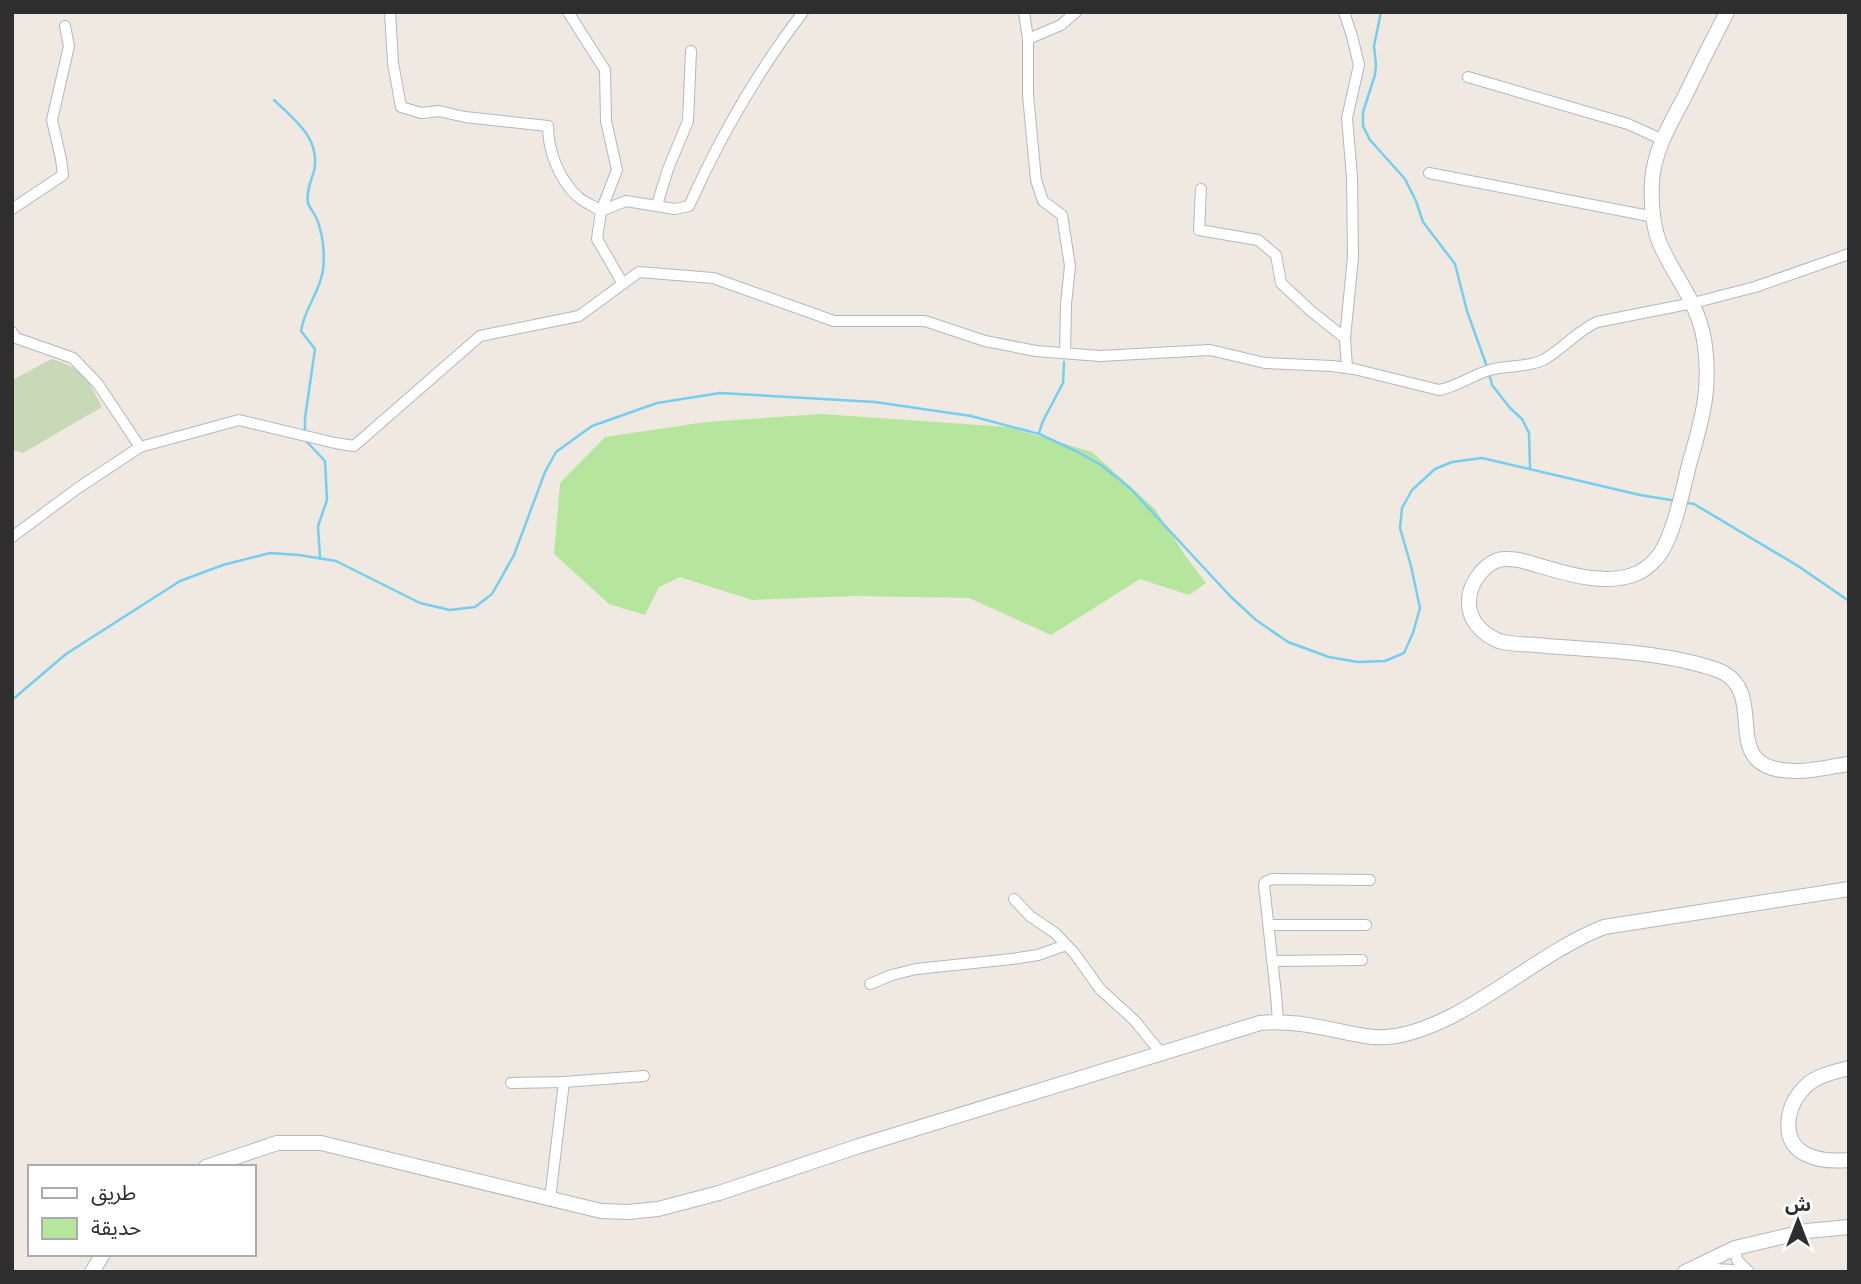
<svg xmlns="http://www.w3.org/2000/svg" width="1861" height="1284" font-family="'Titillium Web','Noto Sans Arabic',sans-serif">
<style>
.green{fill:#b6e59e}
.cemetery{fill:#c8d9b8}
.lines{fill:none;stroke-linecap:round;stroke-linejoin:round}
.stream{stroke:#75cff0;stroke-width:2.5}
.minor-casing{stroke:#b4b7c1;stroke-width:12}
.tertiary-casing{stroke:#b4b7c1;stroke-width:16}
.minor{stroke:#fff;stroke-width:10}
.tertiary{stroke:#fff;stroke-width:14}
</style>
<rect width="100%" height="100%" fill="#efe9e1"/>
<path class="green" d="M821,414L1008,427L1092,452L1155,509L1187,558L1206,583L1189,595L1140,579L1051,635L969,598L856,596L752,600L680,577L659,587L645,615L609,604L554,554L560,483L605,437L706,422Z"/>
<path class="cemetery" d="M52,359C84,369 88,379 102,407L23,453L12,450V380Z"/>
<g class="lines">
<g class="stream">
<path d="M1381,12L1374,46L1376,65L1375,75L1363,112V126L1370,140L1405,179L1416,201L1423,222L1455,264L1467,311L1487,367"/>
<path d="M274,100C295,120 321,139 314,171C311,181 306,192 308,203C310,209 316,215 318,222C323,236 325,255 323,270C320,292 304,309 301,331L315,349L305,418V431"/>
<path d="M1489,373L1492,385L1510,408L1522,419L1529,433L1530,468"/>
<path d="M1039,433L1043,421L1063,383L1064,362"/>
<path d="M306,441L325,461L327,500L318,526L320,557"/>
<path d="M1687,503L1694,504L1798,566L1849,601"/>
<path d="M12,700L66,654L180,581L223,565L270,553L299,555L336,561L420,603L450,610L475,607L492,594L514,555L545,472L556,452L592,426L657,403L720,393L875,402L971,416L1039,434L1076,451L1101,465L1130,488L1230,596L1256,620L1288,642L1329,657L1358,662L1385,661L1404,653L1413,633L1420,608L1411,566L1400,528L1402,508L1412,490L1435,469L1452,462L1482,458L1640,495L1677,501"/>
</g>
<g class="minor-casing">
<g id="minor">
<path d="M390,12L393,63L401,107L421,113L439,111L465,117L548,126C548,151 559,179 577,196C583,202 594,206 601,211L626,201L675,209L689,206C719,139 758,71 803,12"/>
<path d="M568,12L605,70L606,121L617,170L601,211L597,239L623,284"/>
<path d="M1024,12L1028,39V95L1036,180L1043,201L1062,215L1070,266L1066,304L1065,353"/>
<path d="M1344,12L1352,36L1359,65L1347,118L1352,177L1353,257L1345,338L1347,368"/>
<path d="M1028,39L1061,25L1076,12"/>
<path d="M1468,77L1628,124L1663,140"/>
<path d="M1429,173L1654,217"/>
<path d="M1201,189L1199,230L1258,240L1276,255L1281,283L1312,312L1345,338"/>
<path d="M657,205L668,169L688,121L691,51"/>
<path d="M12,209L63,175L61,159L52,120L69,46L65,26"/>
<path d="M12,332L16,338L73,358L98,384L140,447"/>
<path d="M12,537L78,488L140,447L239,420L335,443L354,446L480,336L579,316L639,272L713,278L834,321H925L985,341L1036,351L1100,356L1210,350L1265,363L1332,366L1354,369L1439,390C1457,387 1472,375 1490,370C1507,365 1527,368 1543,360C1563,349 1577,331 1597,322L1693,303L1755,287L1849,254"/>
<path d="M1014,899L1030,916L1055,933L1075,954L1100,989L1135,1021L1161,1053"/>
<path d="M1269,925H1366"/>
<path d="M1273,961L1362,960"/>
<path d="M870,984L892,975L916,969L1012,959L1038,955L1066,945"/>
<path d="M1278,1021L1276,995L1264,885L1265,882L1272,879L1370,880"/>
<path d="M511,1083L564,1082L644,1076"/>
<path d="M550,1199L564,1082"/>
<path d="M1735,1248L1737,1260L1749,1272"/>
<path d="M1695,1270L1716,1269L1748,1271"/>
</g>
</g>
<g class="tertiary-casing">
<g id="tertiary">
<path d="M1727,12C1712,41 1698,69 1684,98C1670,124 1654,151 1652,181C1651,202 1652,225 1660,244C1673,274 1694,298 1702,330C1707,350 1708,379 1705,399C1702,420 1696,441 1690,461C1683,488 1678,517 1666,543C1661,555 1650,567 1638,573C1602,589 1554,569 1519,560C1512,559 1504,558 1498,560C1482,566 1469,585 1469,601C1468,620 1482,634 1499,641C1511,645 1533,644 1546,646C1596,650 1646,651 1694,663C1704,666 1715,668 1724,673C1770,699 1713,774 1801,771C1817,770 1833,766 1849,764"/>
<path d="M1849,1068C1835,1072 1819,1075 1808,1084C1798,1093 1791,1104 1789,1117C1783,1155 1818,1163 1849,1160"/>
<path d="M206,1167L277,1143H321L601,1211L628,1212L658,1209L719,1193L859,1146L1260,1023C1289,1020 1315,1026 1344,1032C1358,1035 1372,1038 1386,1037C1409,1036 1432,1026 1452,1016C1504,989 1551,948 1604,927L1849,889"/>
<path d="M92,1272L103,1254"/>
<path d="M1685,1272L1735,1248L1807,1231L1849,1227"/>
</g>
</g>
<use href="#minor" class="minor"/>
<use href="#tertiary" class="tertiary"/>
</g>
<rect width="1861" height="1284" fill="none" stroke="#2e2e2e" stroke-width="28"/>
<rect x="28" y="1165" width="228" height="91" fill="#ffffff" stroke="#ababab" stroke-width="2"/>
<rect x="42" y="1188" width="35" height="10" fill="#ffffff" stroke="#ababab" stroke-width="2"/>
<text x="91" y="1200" font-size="21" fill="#2e2e2e">طريق</text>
<rect x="42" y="1218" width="35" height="21" fill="#b6e59e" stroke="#ababab" stroke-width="2"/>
<text x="91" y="1235" font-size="21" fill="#2e2e2e">حديقة</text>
<g transform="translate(1798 1221)" stroke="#ffffff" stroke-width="5" paint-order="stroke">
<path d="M0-5L12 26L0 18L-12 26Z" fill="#2e2e2e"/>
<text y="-10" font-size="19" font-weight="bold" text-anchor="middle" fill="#2e2e2e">ش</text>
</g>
</svg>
